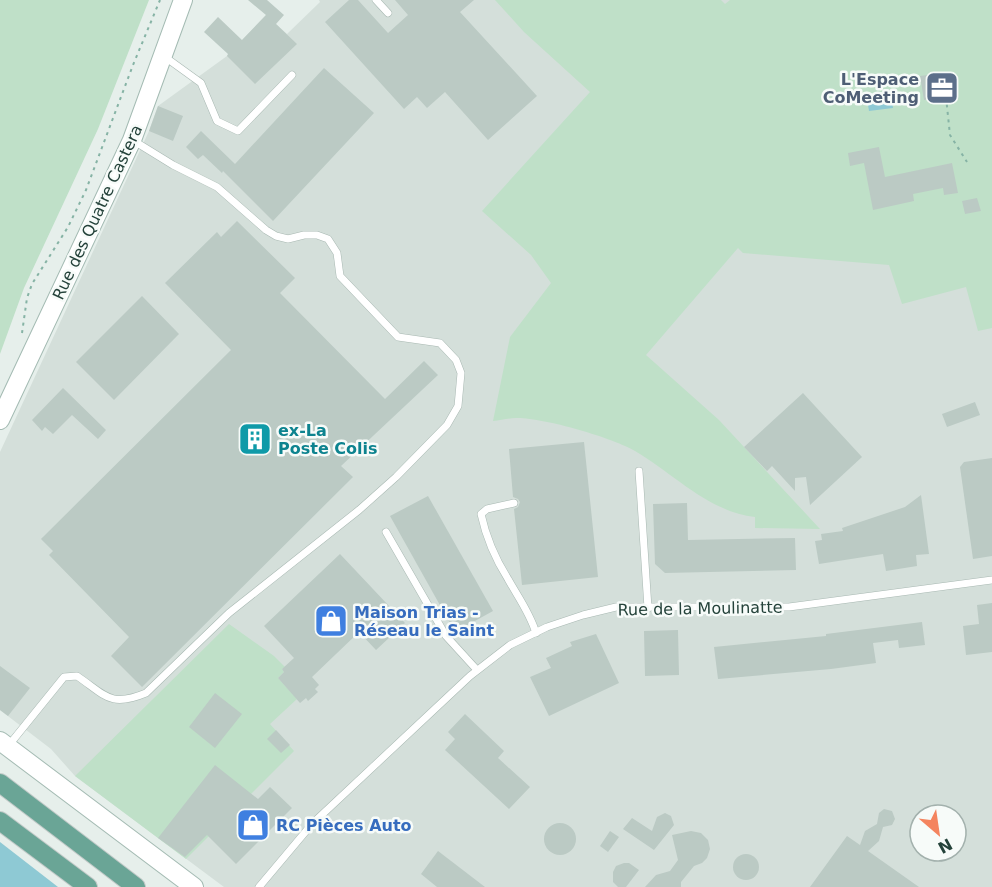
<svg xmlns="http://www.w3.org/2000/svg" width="992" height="887" font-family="'DejaVu Sans',sans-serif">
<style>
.built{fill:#d4dfda;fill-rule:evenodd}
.green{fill:#bfe0c8}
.water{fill:#8ec9d4}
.building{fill:#bbcac4}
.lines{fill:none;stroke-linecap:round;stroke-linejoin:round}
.lane-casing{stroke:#a8b8b2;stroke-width:8}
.secondary-casing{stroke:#a4bbb3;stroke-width:20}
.primary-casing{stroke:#c2cac8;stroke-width:20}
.path{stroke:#86b3a5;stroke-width:2;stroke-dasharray:3 4.5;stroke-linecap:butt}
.lane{stroke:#fff;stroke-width:7}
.secondary{stroke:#fff;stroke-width:18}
.primary{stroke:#6aa596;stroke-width:18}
.labels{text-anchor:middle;stroke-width:5;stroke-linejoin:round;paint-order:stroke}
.service-label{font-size:16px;font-weight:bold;fill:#4e5e75;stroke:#f7fbf9;text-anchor:end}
.street-label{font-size:16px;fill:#24423a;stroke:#f7fbf9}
.culture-label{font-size:16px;font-weight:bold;fill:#0d838f;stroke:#f7fbf9;text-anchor:start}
.shop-label{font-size:16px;font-weight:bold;fill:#366cbe;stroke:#f7fbf9;text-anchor:start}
</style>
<rect width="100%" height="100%" fill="#e6efeb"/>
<path class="built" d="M319,0H992V887H224L75,776L51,749L0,710V452L149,131L158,106L227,56L266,15L287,34L320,2ZM920,815H956V851H920Z"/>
<g class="green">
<path d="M0,0H149L98,129L24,288L0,354Z"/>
<path d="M495,0H721L725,4L730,0H992V328L978,331L966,287L902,304L889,265L743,253L738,248L646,355L719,420L820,529L755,528V517C709,512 674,474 635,451C614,438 541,417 516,418C509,418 501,420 493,421L510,337L551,283L531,255L482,211L590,92L524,32Z"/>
<path d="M229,624L274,656L285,667L282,669L284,672L278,678L297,699L270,724L294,751L186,859L75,776Z"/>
</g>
<g class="water">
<path d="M891,95L893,108L869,111L867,99Z"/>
<path d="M0,842L58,887H0Z"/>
</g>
<g class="building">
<path d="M248,0H267L284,15L276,24L297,44L255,84L227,56L228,54L204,32L218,17L242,40L266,15Z"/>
<path d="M349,0H358L388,33L408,15L395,0H474L460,12L537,96L488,140L445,92L427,108L417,97L404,109L325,22Z"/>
<path d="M324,68L374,113L273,221L223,171L222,173L203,155L198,159L186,147L201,131L235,164Z"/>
<path d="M952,72L955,96L924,100L920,76Z"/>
<path d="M158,106L183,116L173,141L149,131Z"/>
<path d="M879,147L885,177L952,163L958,193L944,195L943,188L913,194L914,201L873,210L864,163L850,166L848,153Z"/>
<path d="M977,198L981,211L965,214L962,201Z"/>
<path d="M237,221L295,278L280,293L385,399L424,361L438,375L341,466L353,477L142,687L111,656L129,637L49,555L53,551L41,539L231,350L165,283L217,232L221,237Z"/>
<path d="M142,296L179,334L114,400L76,362Z"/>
<path d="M63,388L106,430L98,439L72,415L53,434L45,427L42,431L32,420Z"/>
<path d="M803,393L862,457L810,505L806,477L795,478V491L772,466L767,471L744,447Z"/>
<path d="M975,402L980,415L947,427L942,414Z"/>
<path d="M584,442L598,577L522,585L514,509L518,507L520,502L518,499L513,497L509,449Z"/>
<path d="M992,458V556L973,559L960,467L964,462Z"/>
<path d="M921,495L929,554L916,555L917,566L886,571L883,554L819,564L815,541L822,540L821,534L843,531L842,528L905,507Z"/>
<path d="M428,496L493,611L455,632L390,516Z"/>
<path d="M687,503L688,540L795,538L796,570L665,573L655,564L653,504Z"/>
<path d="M340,554L405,623L376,650L359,632L312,677L319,685L315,689L318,692L308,701L306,698L300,703L278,678L284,672L282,669L294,658L264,626Z"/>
<path d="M992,603V652L966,655L963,626L979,624L977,605Z"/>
<path d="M922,622L925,645L899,648L898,640L873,643L876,663L831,669L718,679L714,647L826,636V634Z"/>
<path d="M678,630L679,675L645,676L644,631Z"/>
<path d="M596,634L619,683L549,716L530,677L551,668L546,658L572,646L570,642Z"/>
<path d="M0,666L30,688L8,716L0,710Z"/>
<path d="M215,693L242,714L215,748L189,727Z"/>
<path d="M465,714L504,751L498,758L530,787L509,809L445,750L455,739L448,732Z"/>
<path d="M276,730L290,745L281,753L267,739Z"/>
<path d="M215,765L258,799L270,787L292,808L236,864L207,835L185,857L158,838Z"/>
<path d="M884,809L892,811L895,819L892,825L883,827L879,841L868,851L919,887H810L847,836L860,845L865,831L877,824L879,813Z"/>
<path d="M665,813L671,816L674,825L654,850L623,829L632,818L652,831L657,817Z"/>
<circle cx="560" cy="839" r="16"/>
<path d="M610,831L619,837L608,852L600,846Z"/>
<path d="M691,831L701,833L708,840L710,849L707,858L702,863L694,866L681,882V887H645L656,875L670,871L678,860L672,835Z"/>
<path d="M438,851L485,887H437L421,874Z"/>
<circle cx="746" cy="867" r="13"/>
<path d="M624,863H629L639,870L626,887H618L613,882V872L616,866Z"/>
</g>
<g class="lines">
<g class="lane-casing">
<g id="lane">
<path d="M376,0L388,13"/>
<path d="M165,57L201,83L217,121L238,131L292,75"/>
<path d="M639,471L648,608"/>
<path d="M514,503L487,509L481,514C486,537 496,560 508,579C518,597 530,613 536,633"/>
<path d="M386,532L446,636L477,670"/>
<path d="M9,745L64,677L77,676C105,695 110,708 146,693L229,613L359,510L396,477L447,425L458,406L461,373L456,360L440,343L398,337L340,276L337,253L328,239L317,235H304L288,239L276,236L266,230L217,187L173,165L134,141"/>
<path d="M259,887L312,824L470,676L510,645L547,627L583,615L616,607H789L992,580"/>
</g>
</g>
<g class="secondary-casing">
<g id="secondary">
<path d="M0,420L132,140L183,0"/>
<path d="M0,741L194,887"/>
</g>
</g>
<g class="primary-casing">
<g id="primary">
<path d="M0,783L136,887"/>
<path d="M0,821L88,887"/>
</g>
</g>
<g class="path">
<path d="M946,97L950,135L967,162"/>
<path d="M22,333L27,298L32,284L68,227L86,190L133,65L160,0"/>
</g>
<use href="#lane" class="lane"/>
<use href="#secondary" class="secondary"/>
<use href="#primary" class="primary"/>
</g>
<defs>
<g id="office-square" transform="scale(1.725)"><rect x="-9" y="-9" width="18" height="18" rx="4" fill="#5c6f8a" stroke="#f7fbf9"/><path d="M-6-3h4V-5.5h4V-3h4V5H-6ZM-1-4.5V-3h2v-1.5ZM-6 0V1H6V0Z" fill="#fff"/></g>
<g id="building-square" transform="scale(1.725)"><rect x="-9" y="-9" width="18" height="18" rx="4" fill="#0f9aa8" stroke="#f7fbf9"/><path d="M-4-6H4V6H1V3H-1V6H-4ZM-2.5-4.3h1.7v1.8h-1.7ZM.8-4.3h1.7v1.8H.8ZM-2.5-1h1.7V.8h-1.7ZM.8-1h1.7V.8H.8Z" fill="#fff"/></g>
<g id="shop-square" transform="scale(1.725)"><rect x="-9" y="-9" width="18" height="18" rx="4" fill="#3f7fe0" stroke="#f7fbf9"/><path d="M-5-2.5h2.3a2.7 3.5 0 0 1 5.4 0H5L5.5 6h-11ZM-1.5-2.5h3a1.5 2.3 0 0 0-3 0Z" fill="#fff"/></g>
</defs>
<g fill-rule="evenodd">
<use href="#office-square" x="942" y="88"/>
<use href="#building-square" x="255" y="439"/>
<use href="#shop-square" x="331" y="621"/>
<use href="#shop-square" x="253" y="825"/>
</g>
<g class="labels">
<g class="service-label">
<text x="919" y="85">L'Espace<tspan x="919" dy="18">CoMeeting</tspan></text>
</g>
<g class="street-label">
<text transform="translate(97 212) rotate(-65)" y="6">Rue des Quatre Castera</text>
<text transform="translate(700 608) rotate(-1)" y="6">Rue de la Moulinatte</text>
</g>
<g class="culture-label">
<text x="278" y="436">ex-La<tspan x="278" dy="18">Poste Colis</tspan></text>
</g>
<g class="shop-label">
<text x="354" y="618">Maison Trias -<tspan x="354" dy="18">Réseau le Saint</tspan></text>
<text x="276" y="831">RC Pièces Auto</text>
</g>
</g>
<g transform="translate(938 833) rotate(151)"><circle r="28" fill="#f7fbf9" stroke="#a3b1ad" stroke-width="1.5"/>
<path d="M0-4.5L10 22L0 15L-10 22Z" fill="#f4845f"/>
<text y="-9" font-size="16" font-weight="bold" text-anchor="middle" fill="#24423a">N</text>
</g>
</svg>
